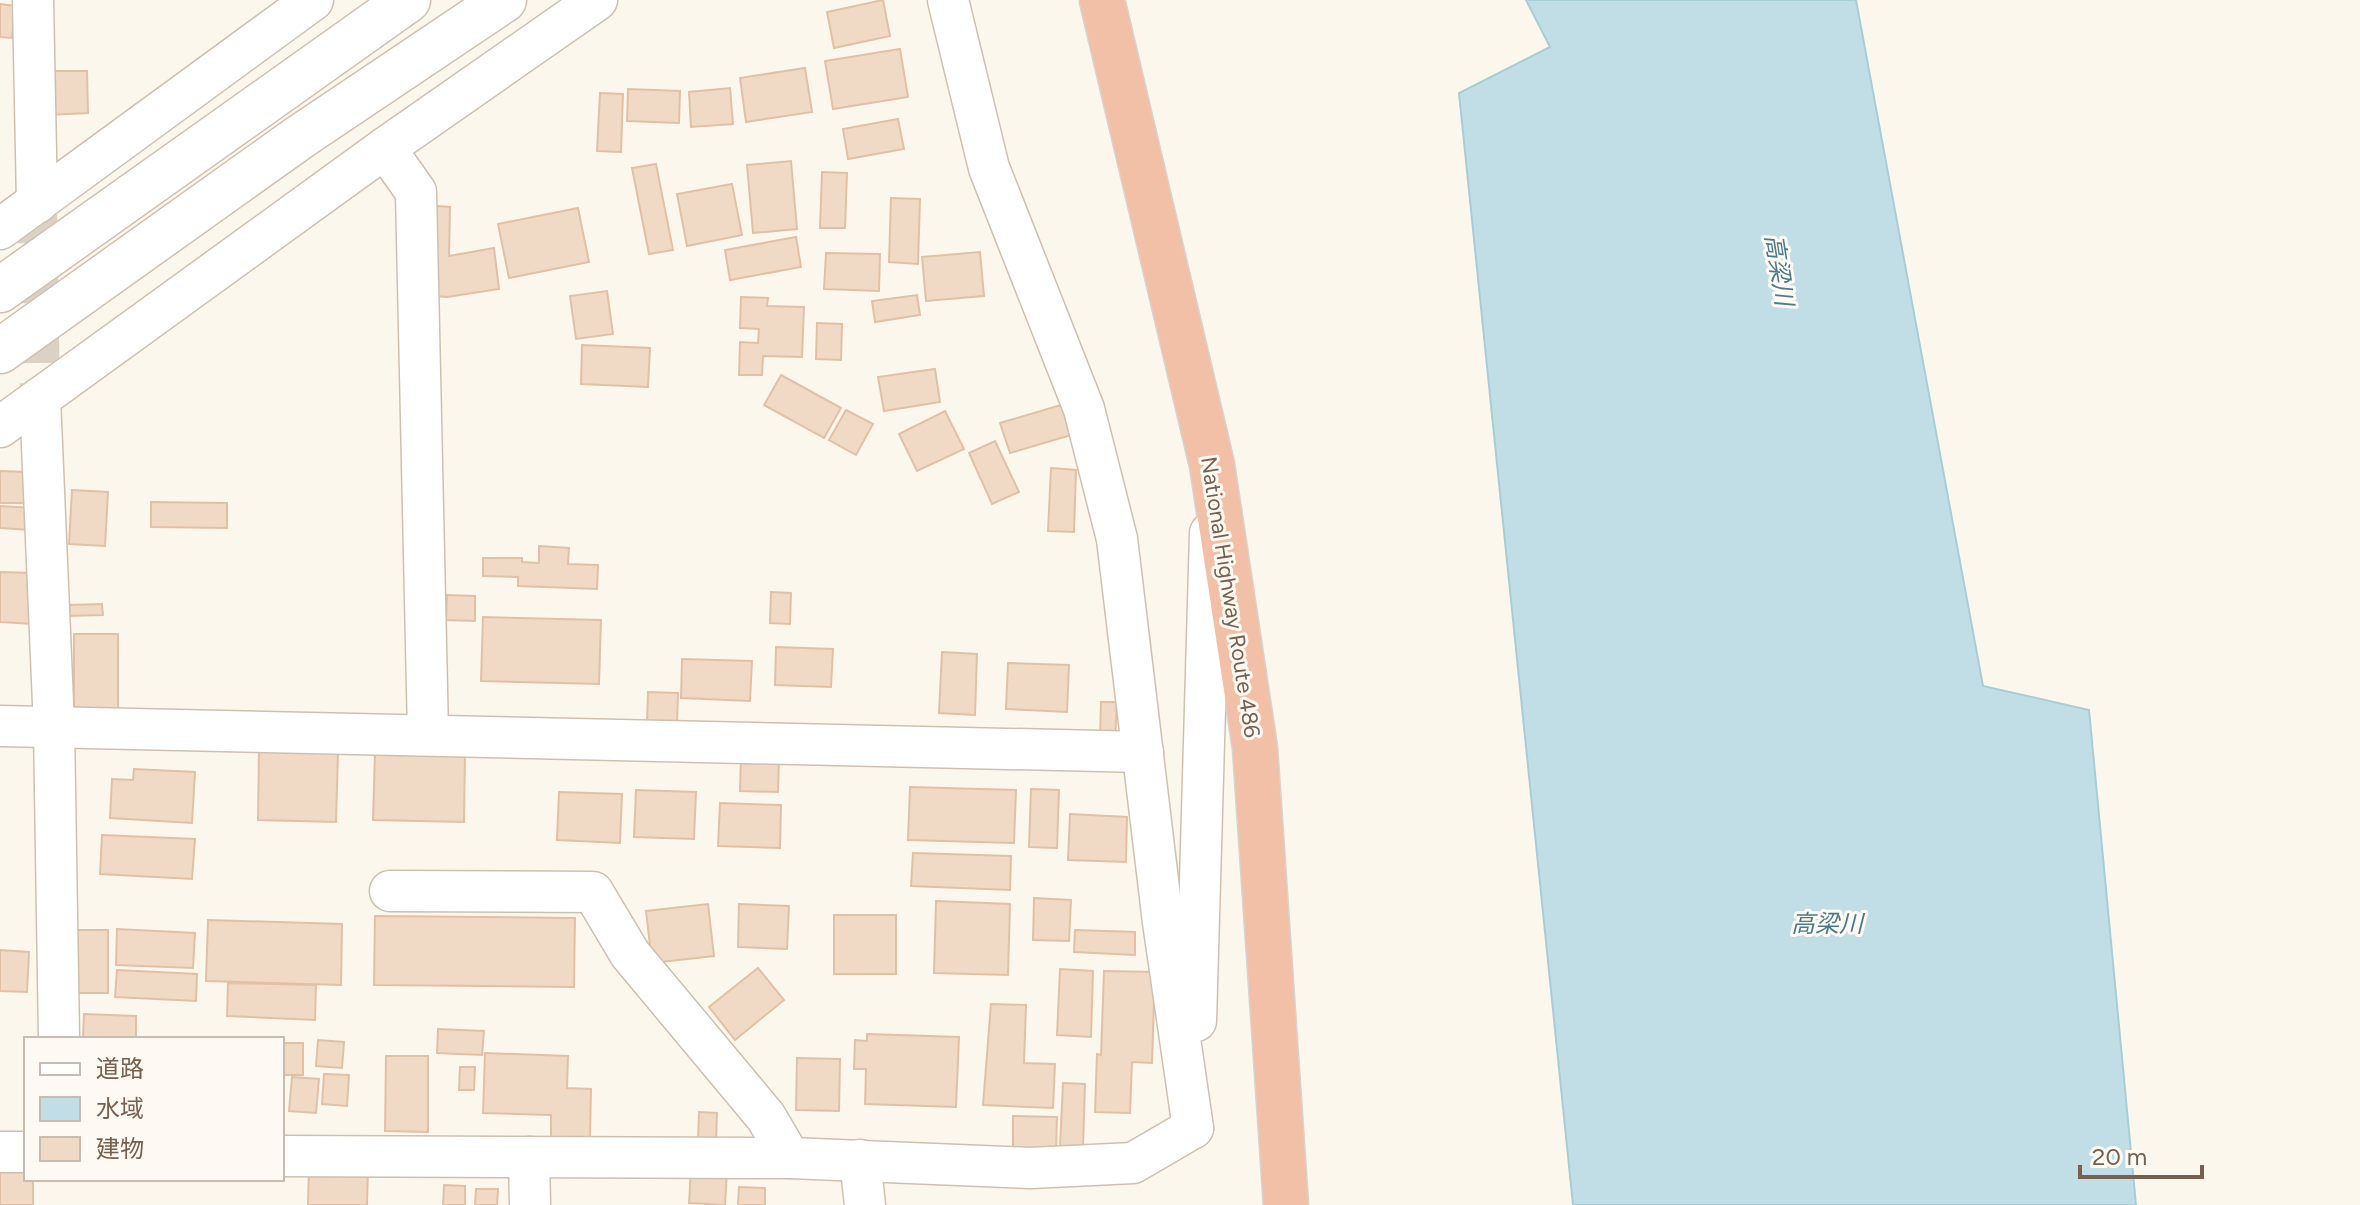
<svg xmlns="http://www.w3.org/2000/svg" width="2360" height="1205" font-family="Figtree,'Noto Sans JP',sans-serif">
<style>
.water{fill:#c1dee6;stroke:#a8cdd7;stroke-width:2}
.building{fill:#f0d9c5;stroke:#e2c0a6;stroke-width:2}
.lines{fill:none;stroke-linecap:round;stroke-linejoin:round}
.street-tunnel{stroke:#dbd1c5;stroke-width:40;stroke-dasharray:40 20;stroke-linecap:butt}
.street-casing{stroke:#cec0b1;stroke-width:43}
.secondary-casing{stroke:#d1c0b0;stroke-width:47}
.highway-casing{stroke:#d9d2ce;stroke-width:47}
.street{stroke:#fff;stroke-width:40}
.secondary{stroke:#fff;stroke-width:44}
.highway{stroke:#f2bfa7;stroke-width:44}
.labels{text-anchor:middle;stroke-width:6;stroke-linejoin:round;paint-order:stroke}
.street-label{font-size:22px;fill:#77604f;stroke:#fefaf3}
.water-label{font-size:24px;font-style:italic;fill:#497b89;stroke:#fefaf3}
</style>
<rect width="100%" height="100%" fill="#fcf7ec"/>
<path class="water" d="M1526,0H1856L1983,686L2089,710L2136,1205H1573L1459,93L1550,47Z"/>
<g class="building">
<path d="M883,0L890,36L834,48L827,12Z"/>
<path d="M0,4L16,6L12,38L0,37Z"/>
<path d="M900,49L908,97L833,109L825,61Z"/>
<path d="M805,68L812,112L746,122L740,78Z"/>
<path d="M46,71H87L88,113L48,115Z"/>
<path d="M730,88L733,124L691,127L689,92Z"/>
<path d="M628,89L680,91L679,123L627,121Z"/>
<path d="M600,93L623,94L621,152L597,151Z"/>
<path d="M898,119L904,149L848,159L843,129Z"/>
<path d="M791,161L797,229L753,233L747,165Z"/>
<path d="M656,164L673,250L649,254L632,168Z"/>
<path d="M822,172L847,173L845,228H820Z"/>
<path d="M732,184L742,235L687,246L677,194Z"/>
<path d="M891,198L920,199L918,264L889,262Z"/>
<path d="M424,205L450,207L449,256L494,248L499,289L447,297L419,295Z"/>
<path d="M578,208L589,262L509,278L498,224Z"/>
<path d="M796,237L801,267L730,280L725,250Z"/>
<path d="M980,252L984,296L926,301L922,257Z"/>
<path d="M826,253L880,254L879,291L824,289Z"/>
<path d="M607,291L613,334L576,339L570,296Z"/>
<path d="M917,295L920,315L875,322L872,301Z"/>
<path d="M741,297L768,298L767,306L804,307L802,357L763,356L762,375H739L740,342L758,343L759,329L740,328Z"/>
<path d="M817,323L842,324L841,360L816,359Z"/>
<path d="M582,345L650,348L648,387L581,384Z"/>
<path d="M935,369L940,402L884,411L878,377Z"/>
<path d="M781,375L841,408L824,438L764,405Z"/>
<path d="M1061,405L1071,435L1010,453L1000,423Z"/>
<path d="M846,410L873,424L856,455L829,440Z"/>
<path d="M945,411L964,449L917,471L899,434Z"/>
<path d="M995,441L1019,492L992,504L969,453Z"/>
<path d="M1051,468L1076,470L1074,532L1048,531Z"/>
<path d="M0,471L29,472L28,503H0Z"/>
<path d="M72,490L108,492L105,546L69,544Z"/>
<path d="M151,502L227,503V528L151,527Z"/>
<path d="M0,506L33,508L31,530L0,528Z"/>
<path d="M539,546L569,548L568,564L598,565L597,589L518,586V577L483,576V558H522V562L539,563Z"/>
<path d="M0,572L35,573L33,624L0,622Z"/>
<path d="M771,592L791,593L790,624L770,623Z"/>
<path d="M447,595L475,596V621L446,620Z"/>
<path d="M102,604L103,615L67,616V605Z"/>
<path d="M483,617L601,620L599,684L481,681Z"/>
<rect x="74" y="634" width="44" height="80"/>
<path d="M776,647L833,649L831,687L775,685Z"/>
<path d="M942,652L977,654L975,715L939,713Z"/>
<path d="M682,659L752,661L750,701L681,698Z"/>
<path d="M1008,663L1069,665L1067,712L1006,709Z"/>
<path d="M648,692L678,693L677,723L647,722Z"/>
<path d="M1101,702H1117L1115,740L1100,739Z"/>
<path d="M259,750L338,752L336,822L258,820Z"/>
<path d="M375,753L465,755L464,822L373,820Z"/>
<path d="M741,755L779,756L778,792L740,791Z"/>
<path d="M134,769L195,772L192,823L110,818L112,779L133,780Z"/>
<path d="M910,787L1016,790L1014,843L908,840Z"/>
<path d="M1031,789L1059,790L1057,848L1029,847Z"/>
<path d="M636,790L696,792L694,839L634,837Z"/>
<path d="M559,792L622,794L620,843L557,840Z"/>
<path d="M720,803L781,805L780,848L718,846Z"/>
<path d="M1070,814L1127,817L1126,862L1068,860Z"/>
<path d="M102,835L195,839L192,879L100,874Z"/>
<path d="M913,853L1011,856L1010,890L911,886Z"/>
<path d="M1034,898L1071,900L1069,941L1033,940Z"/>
<path d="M936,901L1010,904L1008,975L934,973Z"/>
<path d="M708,904L714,956L652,963L646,911Z"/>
<path d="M739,904L789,906L787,949L738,947Z"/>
<rect x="834" y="915" width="62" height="59"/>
<path d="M375,916L575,918L574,987L374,985Z"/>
<path d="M208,920L342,924L341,985L206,981Z"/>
<path d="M117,929L195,933L193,968L116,965Z"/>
<path d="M71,930H108V993H70Z"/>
<path d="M1075,930L1135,932V955L1074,952Z"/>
<path d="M0,950L29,952L27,992L0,991Z"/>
<path d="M758,968L784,1000L735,1040L709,1007Z"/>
<path d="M1060,969L1093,971L1091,1037L1057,1035Z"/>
<path d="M117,970L197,974L196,1001L115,997Z"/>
<path d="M1104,971L1155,972L1152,1063L1132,1062L1130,1113L1095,1112L1097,1054L1101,1055Z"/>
<path d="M228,983L316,985L315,1020L227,1016Z"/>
<path d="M991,1004L1026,1005L1024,1063L1055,1064L1053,1108L983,1105Z"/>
<path d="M84,1014L136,1016V1039H83Z"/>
<path d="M438,1029L484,1031L482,1055L437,1053Z"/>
<path d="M867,1034L959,1037L956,1107L865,1104L866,1069H854L855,1040L867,1041Z"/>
<path d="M318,1040L344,1042L342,1068L316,1066Z"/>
<rect x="282" y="1043" width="21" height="32"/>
<path d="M485,1053L568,1056L567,1088L591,1089L590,1139L551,1138V1115L483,1113Z"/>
<path d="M386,1056H428V1132L385,1131Z"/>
<path d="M797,1058L840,1059L839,1111L796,1110Z"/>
<path d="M460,1067H475L474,1090H459Z"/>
<path d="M324,1074L349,1075L347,1106L322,1104Z"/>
<path d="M292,1077L319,1079L316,1113L289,1111Z"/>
<path d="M1063,1083L1085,1084L1083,1148L1060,1147Z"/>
<path d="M699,1112L717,1113L716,1143L698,1142Z"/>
<path d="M1013,1116L1057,1117L1056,1154L1013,1152Z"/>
<path d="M309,1167L368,1168L367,1205H308Z"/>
<path d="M691,1169L727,1171L725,1205L689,1203Z"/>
<path d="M0,1171L26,1172V1179H33V1205H0Z"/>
<path d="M444,1185L465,1186V1205H443Z"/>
<path d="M739,1187L765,1188V1205H738Z"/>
<path d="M476,1189H498L497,1205H475Z"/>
</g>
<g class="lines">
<path class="street-tunnel" d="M37,203L40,398"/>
<g class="street-casing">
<g id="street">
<path d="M33,0L37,203"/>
<path d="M948,0L989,168L1084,409L1117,539L1163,922L1193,1128"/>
<path d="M385,148L416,192L428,734"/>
<path d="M0,229L313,0"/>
<path d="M40,398L54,727L59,1039"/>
<path d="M0,427L385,148L597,0"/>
<path d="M0,726L1143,752"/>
<path d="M390,891L593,892L630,954L766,1117L790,1158"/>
<path d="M1196,1021L1210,533"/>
<path d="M0,1152H26"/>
<path d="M282,1156L790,1158L1031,1168L1133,1163L1193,1128"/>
<path d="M529,1157L530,1205"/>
<path d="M860,1160L865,1205"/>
</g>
</g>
<g class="secondary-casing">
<g id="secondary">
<path d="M0,290L408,0"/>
<path d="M0,351L300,137L504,0"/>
</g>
</g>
<g class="highway-casing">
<path id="highway" d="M1102,0L1212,465L1255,748L1286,1205"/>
</g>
<use href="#street" class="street"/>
<use href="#secondary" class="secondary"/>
<use href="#highway" class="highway"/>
</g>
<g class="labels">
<g class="street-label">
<text transform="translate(1231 597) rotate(81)" y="8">National Highway Route 486</text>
</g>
<g class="water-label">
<text transform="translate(1779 270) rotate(81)" y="8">高梁川</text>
<text x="1827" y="932">高梁川</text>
</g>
</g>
<rect x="24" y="1037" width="260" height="144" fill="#fefaf3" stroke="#c8bcb1" stroke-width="2"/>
<rect x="40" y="1063" width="40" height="12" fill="#ffffff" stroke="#c8bcb1" stroke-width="2"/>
<text x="96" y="1077" font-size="24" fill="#77604f">道路</text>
<rect x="40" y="1097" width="40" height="24" fill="#c1dee6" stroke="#c8bcb1" stroke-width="2"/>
<text x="96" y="1117" font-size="24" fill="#77604f">水域</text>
<rect x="40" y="1137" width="40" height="24" fill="#f0d9c5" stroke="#c8bcb1" stroke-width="2"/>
<text x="96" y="1157" font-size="24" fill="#77604f">建物</text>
<path d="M2080 1165v12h122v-12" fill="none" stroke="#77604f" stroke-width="4"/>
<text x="2092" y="1165" font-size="24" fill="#77604f" stroke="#fefaf3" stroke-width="6" paint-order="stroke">20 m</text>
</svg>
